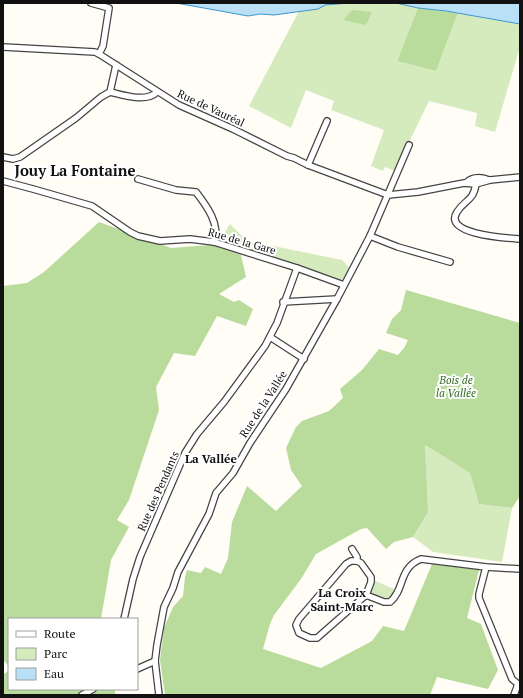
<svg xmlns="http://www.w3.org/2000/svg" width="523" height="698" font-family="'PT Serif',serif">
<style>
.green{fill:#d5ebbd}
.forest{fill:#b9dc9c}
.water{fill:#b9e0f7;stroke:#3f96cf}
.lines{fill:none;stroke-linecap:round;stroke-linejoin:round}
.minor-casing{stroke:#444;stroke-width:8}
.minor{stroke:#fff;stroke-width:5.5}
.labels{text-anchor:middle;stroke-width:4;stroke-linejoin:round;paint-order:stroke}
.street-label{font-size:11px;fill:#111;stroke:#fff}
.park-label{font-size:11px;font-style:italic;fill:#2f6b1f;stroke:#fff}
.neighbourhood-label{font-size:12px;font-weight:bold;fill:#111;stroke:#fff}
.district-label{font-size:15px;font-weight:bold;fill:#111;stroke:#fff}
</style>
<rect width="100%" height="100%" fill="#fffdf5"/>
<g class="green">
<path d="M351,3H396L418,8L397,61L436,71L458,13L520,24V47L495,132L475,126L477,113L429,101L395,171L385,167L383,171L371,166L384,130L331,110L334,101L306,90L291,128L249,106L299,11L318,9L325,5Z"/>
<path d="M230,224L245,239L249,241L342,260L349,267L344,278L341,280L222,242L223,235Z"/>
<path d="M425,445L470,473L479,504L512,508L502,562L433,552L413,537L428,512Z"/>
<path d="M373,580L394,589L391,599L387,601L372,595L369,591Z"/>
</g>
<g class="forest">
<path d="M418,8L458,13L436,71L397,61Z"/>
<path d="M352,10L372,12L366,25L343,20Z"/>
<path d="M99,222L171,248L211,245L241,255L246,277L219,294L234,302L239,300L253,309L246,326L217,316L195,356L174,353L156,387L159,410L129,500L117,520L129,527L111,560L101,619H9V666L3,660V286L27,283L44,272Z"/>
<path d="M406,290L520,323V496L512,508L479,504L470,473L425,445L428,512L413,537L394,542L386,549L367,528L361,529L316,554L301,579L274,615L270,624L263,649L321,668L372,641L383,626L404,631L432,564L479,570L467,618L481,624L498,670L488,689L437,677L430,695H165L160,660L164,628L173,607L183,596L185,577L187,570L201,573L205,567L221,574L228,558L232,522L247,486L276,511L302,486L291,470L286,448L296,427L302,421L329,411L343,398L340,389L362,370L379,349L398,355L404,348L408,340L386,333L392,319L401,310Z"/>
<path d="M9,670V689H114L116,695H3V675Z"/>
</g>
<g class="water">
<path d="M176,3H349L325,5L318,9L274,15L260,14L248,16Z"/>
<path d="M396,3H520V24L446,11L418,8Z"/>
</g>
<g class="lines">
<g class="minor-casing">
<g id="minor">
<path d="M91,3L109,8L103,46L99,54"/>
<path d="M3,47L95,52L99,54L179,105L233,129L287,156L294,158L308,165L388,195L418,192L464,183L476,184L490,180L520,177"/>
<path d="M110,92C123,95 146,103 157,92"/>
<path d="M3,157L13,159L20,157L76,118L101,97L110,92L116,65"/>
<path d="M308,165L327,121"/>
<path d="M138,179L176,190L196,192C206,205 221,225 214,242"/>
<path d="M3,181L33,189L92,206L130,232L138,236L160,241L190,239L214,242L297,268L344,285"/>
<path d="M466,183C473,176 481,177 489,180"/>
<path d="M476,184C473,202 465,199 457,212C442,235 509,238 520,239"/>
<path d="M370,236L398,247L450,262"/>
<path d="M283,302L337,299"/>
<path d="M270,337L304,359"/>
<path d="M352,549L357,557V561"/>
<path d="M351,561H357L361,563L371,577V582L366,595L317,638H310L299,633L296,625L299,619L346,564Z"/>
<path d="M486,567L479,594V598L512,679L518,684L514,695"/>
<path d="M366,595L384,602H390C405,590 398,568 421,559L486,567L520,569"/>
<path d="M124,619L133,579L140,557L185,453L197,434L224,402L265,346L277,323L297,268"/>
<path d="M137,669L155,661"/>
<path d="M82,695L93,689"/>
<path d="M159,695L155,661L157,645L164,607L173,588L178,572L209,514L216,493L233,473L250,443L286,389L337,299L370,236L409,145"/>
</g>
</g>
<use href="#minor" class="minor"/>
</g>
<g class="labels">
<g class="street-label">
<text transform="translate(211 108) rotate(25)" y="4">Rue de Vauréal</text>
<text transform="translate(242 241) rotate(16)" y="4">Rue de la Gare</text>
<text transform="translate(263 404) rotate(-57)" y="4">Rue de la Vallée</text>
<text transform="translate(158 491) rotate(-66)" y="4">Rue des Pendants</text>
</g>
<g class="park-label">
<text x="456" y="384">Bois de<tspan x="456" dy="13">la Vallée</tspan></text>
</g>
<g class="neighbourhood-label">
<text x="211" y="463">La Vallée</text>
<text x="342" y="597">La Croix<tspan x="342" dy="14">Saint-Marc</tspan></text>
</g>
<g class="district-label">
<text x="75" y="176">Jouy La Fontaine</text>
</g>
</g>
<rect width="523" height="698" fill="none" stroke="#111111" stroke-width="8"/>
<rect x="8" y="618" width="130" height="72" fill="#ffffff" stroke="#a0a0a0"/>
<rect x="16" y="631" width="20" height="6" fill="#ffffff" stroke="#a0a0a0"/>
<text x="44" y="638" font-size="12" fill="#111111">Route</text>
<rect x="16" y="648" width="20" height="12" fill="#d5ebbd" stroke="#a0a0a0"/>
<text x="44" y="658" font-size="12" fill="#111111">Parc</text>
<rect x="16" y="668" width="20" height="12" fill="#b9e0f7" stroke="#a0a0a0"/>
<text x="44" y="678" font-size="12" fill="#111111">Eau</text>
</svg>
